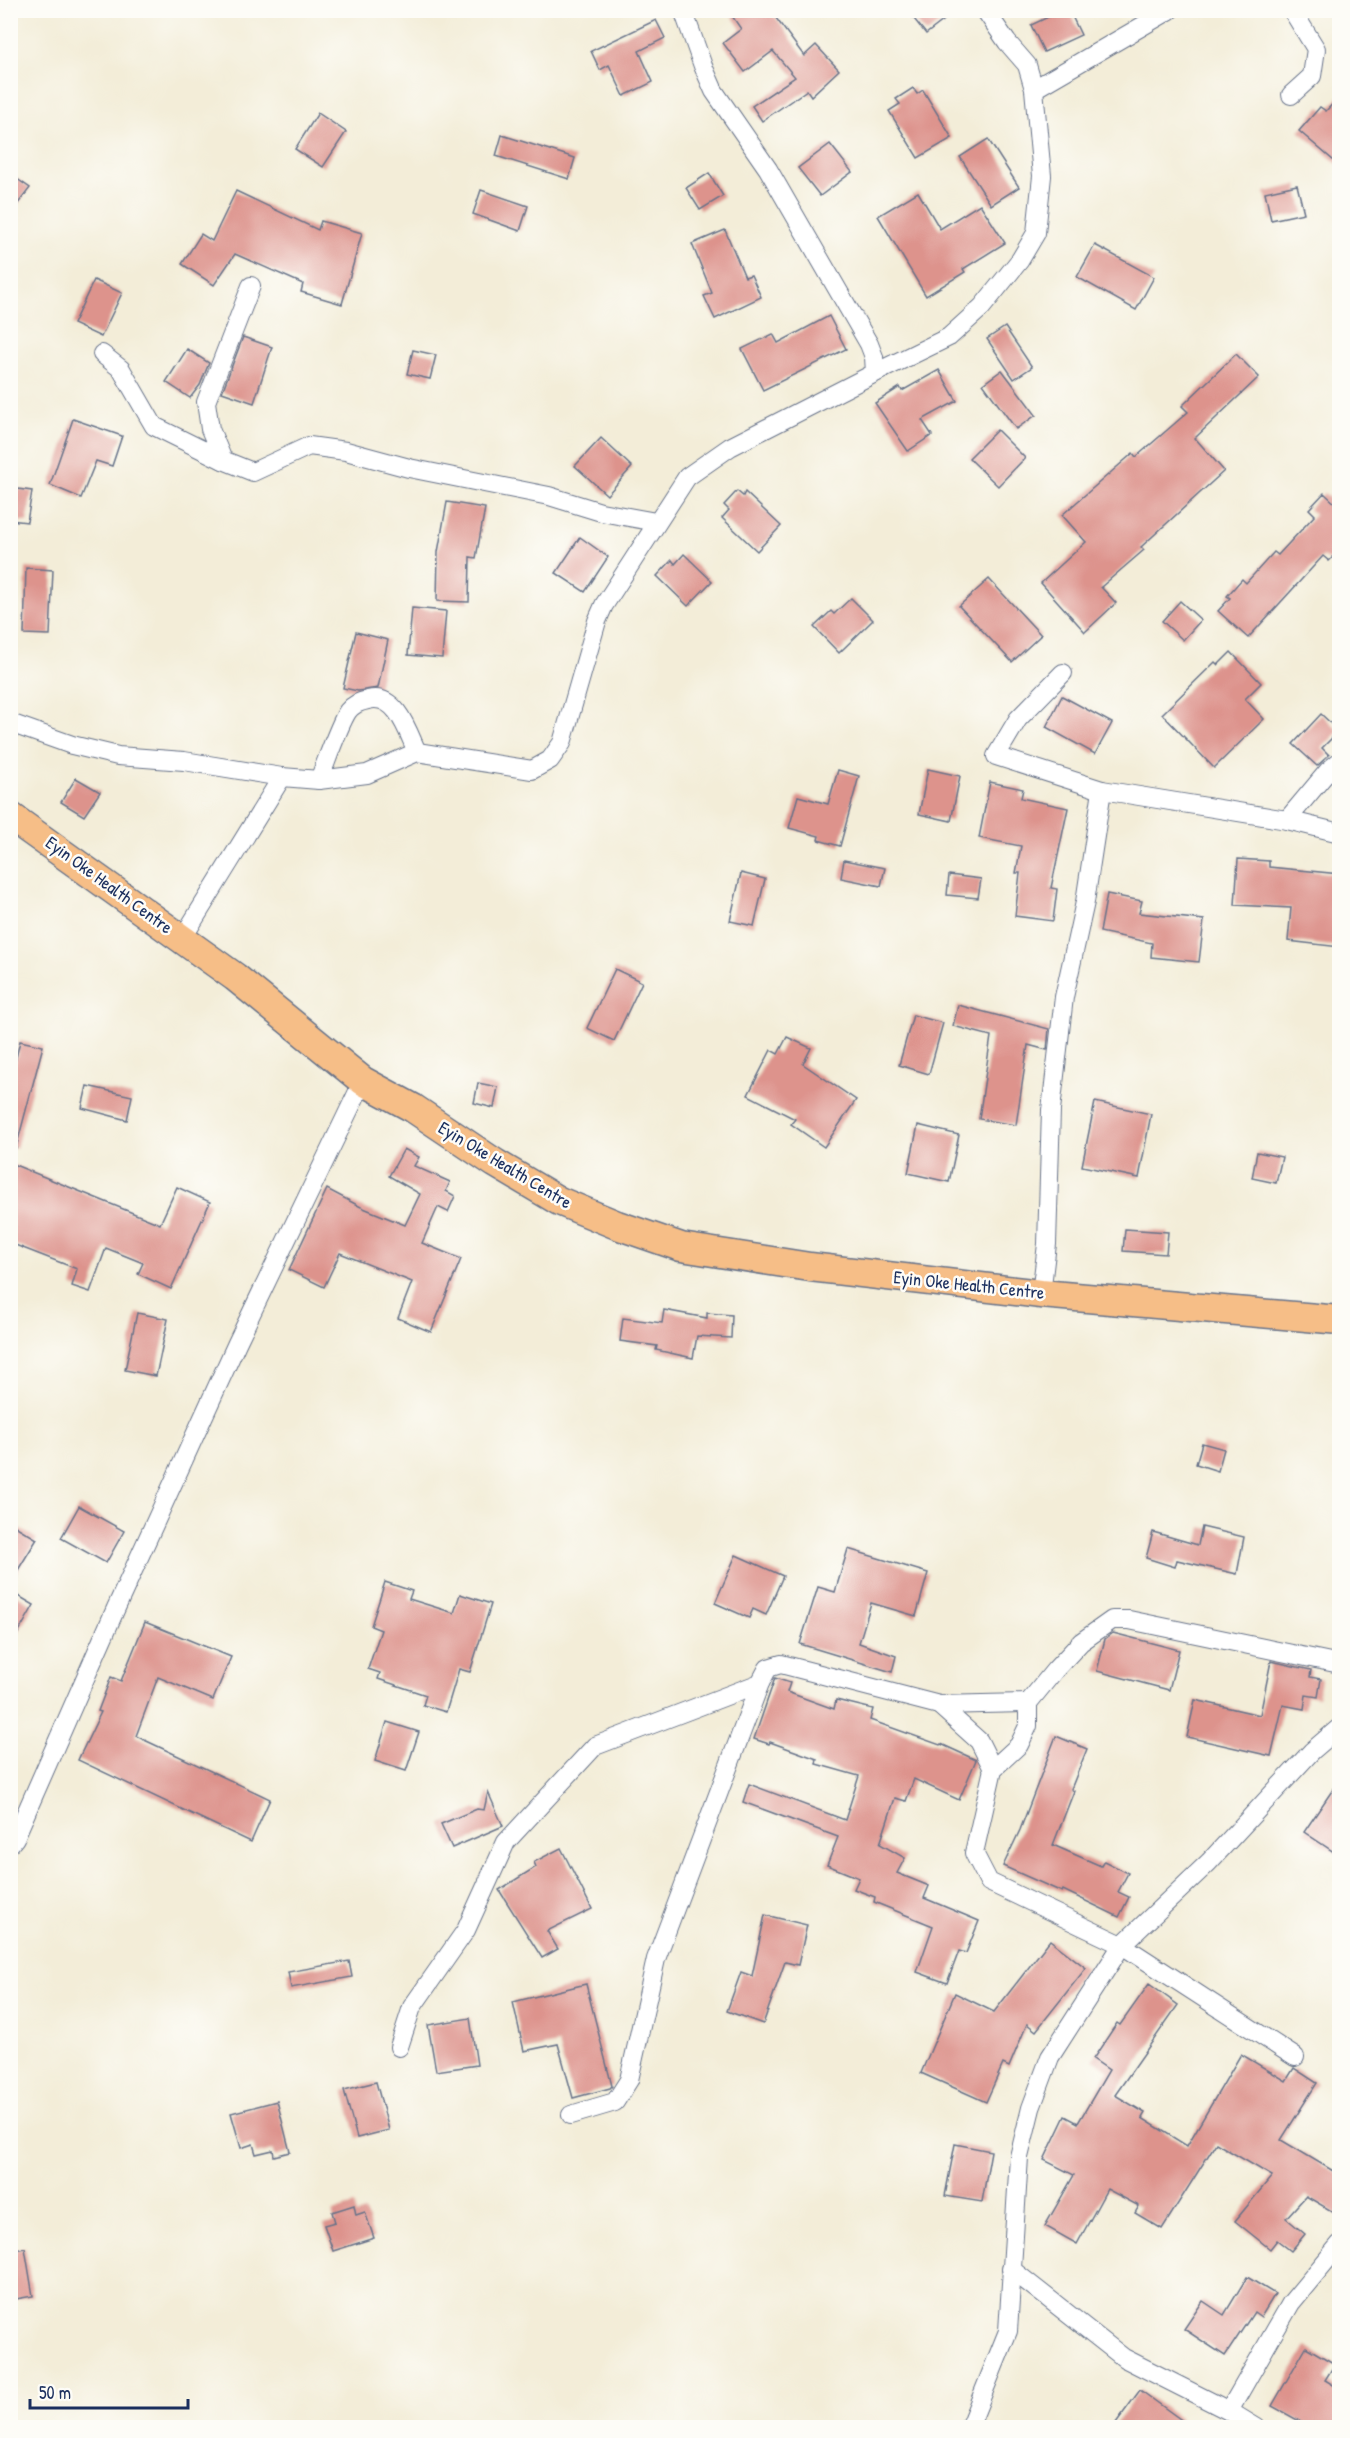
<svg xmlns="http://www.w3.org/2000/svg" width="1350" height="2438" font-family="'Patrick Hand',sans-serif">
<style>
.building{fill:#dd938c}
.lines{fill:none;stroke-linecap:round;stroke-linejoin:round}
.street-casing{stroke:#677289;stroke-width:20}
.primary-casing{stroke:#677289;stroke-width:31}
.street{stroke:#fff;stroke-width:18}
.primary{stroke:#f6be87;stroke-width:28}
.labels{text-anchor:middle;stroke-width:5;stroke-linejoin:round;paint-order:stroke}
.street-label{font-size:18px;fill:#1b2f5e;stroke:#fdfcf7}
</style>
<rect width="100%" height="100%" fill="#fdfcf7"/>
<filter id="ink" filterUnits="userSpaceOnUse"><feTurbulence type="fractalNoise" baseFrequency=".0167" numOctaves="2"/><feDisplacementMap in="SourceGraphic" scale="12" xChannelSelector="R" yChannelSelector="G"/><feConvolveMatrix kernelMatrix="1 2 1 2 8 2 1 2 1" color-interpolation-filters="sRGB"/></filter>
<filter id="wash" filterUnits="userSpaceOnUse"><feTurbulence type="fractalNoise" baseFrequency=".008" numOctaves="4" result="noise"/><feDisplacementMap in="SourceGraphic" scale="24" xChannelSelector="R" yChannelSelector="G"/><feGaussianBlur stdDeviation="1.35" result="paint"/><feColorMatrix in="noise" values="0 0 0 0 0 0 0 0 0 0 0 0 0 0 0 0 0 1.4 0 .05"/><feComposite in="paint" operator="in"/></filter>
<g filter="url(#wash)">
<rect width="100%" height="100%" fill="#f3edd8"/>
<g id="blocks">
<g class="building">
<path d="M728,10H770L804,56L816,45L839,70L811,96L807,90L762,121L752,106L795,77L773,51L745,72L723,43L741,29Z"/>
<path d="M907,10H957L926,34Z"/>
<path d="M1063,10H1069L1081,35L1044,52L1031,25Z"/>
<path d="M656,20L665,38L639,51L653,82L624,96L609,65L600,70L591,51Z"/>
<path d="M913,88L917,94L923,90L952,138L918,158L889,111L900,104L896,99Z"/>
<path d="M1340,96V166L1299,131L1320,107L1326,111Z"/>
<path d="M318,113L346,132L323,167L295,149Z"/>
<path d="M502,135L575,158L569,179L496,156Z"/>
<path d="M988,139L1019,187L991,205L960,157Z"/>
<path d="M830,144L852,172L820,196L798,168Z"/>
<path d="M709,173L723,196L700,210L686,188Z"/>
<path d="M10,174L30,188L10,214Z"/>
<path d="M1297,185L1304,213L1271,220L1265,192Z"/>
<path d="M481,190L528,206L520,231L473,214Z"/>
<path d="M236,191L318,230L321,221L362,233L342,304L301,292L303,284L235,254L214,285L182,264L201,234L212,241Z"/>
<path d="M918,192L940,229L980,204L1005,243L963,269L965,272L926,296L878,216Z"/>
<path d="M725,230L745,277L751,275L761,297L715,319L704,296L712,293L692,244Z"/>
<path d="M1095,245L1154,277L1136,310L1077,277Z"/>
<path d="M94,280L122,293L101,337L73,324Z"/>
<path d="M829,316L846,349L763,390L742,349L773,334L778,343Z"/>
<path d="M1005,327L1032,367L1014,379L987,339Z"/>
<path d="M243,337L272,347L254,403L222,392Z"/>
<path d="M187,349L209,363L200,385L190,398L166,382Z"/>
<path d="M413,350L436,355L430,379L407,374Z"/>
<path d="M1236,354L1259,377L1195,438L1224,471L1141,547L1144,550L1101,587L1116,603L1085,632L1041,583L1086,542L1062,515L1133,453L1136,457L1188,412L1182,406Z"/>
<path d="M939,370L957,401L922,420L932,435L908,451L875,403L900,387L902,391Z"/>
<path d="M1002,370L1036,415L1016,429L983,384Z"/>
<path d="M73,419L122,436L112,466L96,461L81,498L50,485Z"/>
<path d="M997,430L1025,458L998,486L969,458Z"/>
<path d="M601,438L632,467L607,495L575,466Z"/>
<path d="M10,488L32,491L27,522L10,520Z"/>
<path d="M737,491L743,496L745,492L781,526L757,551L722,518L729,510L724,505Z"/>
<path d="M1324,493L1340,508V550L1329,561L1323,556L1248,638L1218,611L1230,598L1227,596L1242,579L1246,583L1274,552L1278,555L1315,515L1309,509Z"/>
<path d="M447,502L485,508L476,558L470,557L469,602L437,601L438,552Z"/>
<path d="M580,537L608,557L585,592L556,573Z"/>
<path d="M684,554L712,581L688,606L657,576L672,560L675,564Z"/>
<path d="M26,568L53,570L50,635L24,634Z"/>
<path d="M989,579L1041,635L1012,662L959,606Z"/>
<path d="M851,598L873,620L839,653L814,627L831,611L834,614Z"/>
<path d="M1180,601L1201,620L1183,640L1162,621Z"/>
<path d="M412,608L446,611L442,658L408,655Z"/>
<path d="M356,632L388,640L378,688L358,691L343,688Z"/>
<path d="M1231,652L1261,683L1245,699L1264,719L1214,768L1162,714L1215,662L1218,665Z"/>
<path d="M1062,696L1112,723L1095,754L1046,727Z"/>
<path d="M1321,714L1339,731L1322,748L1329,755L1317,766L1293,744Z"/>
<path d="M928,769L960,776L951,821L919,814Z"/>
<path d="M838,770L859,776L840,846L818,840L819,836L789,828L798,796L828,804Z"/>
<path d="M76,778L100,792L84,816L61,802Z"/>
<path d="M990,782L1023,789L1021,798L1068,808L1051,888L1057,889L1053,921L1015,916L1020,873H1016L1021,846L979,838Z"/>
<path d="M1238,859L1269,861V867L1340,874V947L1288,941L1291,908L1235,905Z"/>
<path d="M844,860L885,868L881,886L841,878Z"/>
<path d="M741,873L765,879L754,926L730,921Z"/>
<path d="M949,875L981,879L978,898L947,895Z"/>
<path d="M1107,894L1142,901L1139,913L1204,920L1199,962L1151,957L1152,943L1100,932Z"/>
<path d="M615,969L642,982L614,1041L587,1028Z"/>
<path d="M958,1005L1049,1029L1047,1050L1028,1045L1016,1125L979,1119L991,1036L953,1026Z"/>
<path d="M913,1015L943,1023L929,1074L899,1065Z"/>
<path d="M787,1037L811,1048L803,1064L856,1100L824,1147L791,1124L795,1119L748,1095L771,1050L778,1054Z"/>
<path d="M20,1041L43,1046L16,1148L10,1147V1083Z"/>
<path d="M478,1083L498,1087L494,1108L474,1103Z"/>
<path d="M87,1086L132,1096L127,1120L82,1108Z"/>
<path d="M1095,1102L1151,1114L1139,1178L1082,1166Z"/>
<path d="M918,1125L959,1135L949,1182L908,1173Z"/>
<path d="M404,1149L419,1157L414,1166L450,1182L446,1191L455,1196L448,1212L438,1207L422,1243L461,1259L431,1332L398,1318L412,1282L340,1253L324,1287L289,1270L327,1189L361,1207L405,1225L420,1194L389,1176Z"/>
<path d="M1257,1152L1282,1157L1276,1183L1252,1178Z"/>
<path d="M10,1163L160,1224L177,1187L210,1202L171,1289L138,1274L143,1263L106,1248L90,1292L72,1286L77,1269L10,1243Z"/>
<path d="M1125,1229L1168,1232L1166,1254L1123,1251Z"/>
<path d="M664,1310L707,1318V1313L732,1315L731,1338L697,1336L693,1358L656,1350L657,1346L620,1341L623,1318L662,1323Z"/>
<path d="M137,1313L168,1319L156,1376L125,1370Z"/>
<path d="M1202,1443L1224,1449L1218,1471L1196,1464Z"/>
<path d="M79,1506L124,1531L106,1563L61,1538Z"/>
<path d="M10,1523L37,1539L10,1583Z"/>
<path d="M1202,1527L1244,1537L1237,1574L1177,1560L1175,1567L1146,1558L1153,1532L1198,1545Z"/>
<path d="M848,1549L928,1573L916,1616L871,1603L859,1643L896,1656L892,1672L800,1644L818,1587L835,1592Z"/>
<path d="M736,1555L783,1576L766,1615L753,1609L749,1618L715,1603Z"/>
<path d="M385,1582L412,1591L409,1599L454,1613L460,1594L491,1604L470,1672L459,1669L446,1712L423,1705L426,1695L378,1679L380,1673L368,1669L381,1630L371,1626Z"/>
<path d="M10,1591L34,1605L10,1647Z"/>
<path d="M145,1622L231,1657L213,1700L158,1677L136,1736L270,1799L251,1842L78,1760L101,1712L98,1711L111,1677L121,1681Z"/>
<path d="M1113,1633L1179,1650L1169,1690L1097,1671L1105,1639Z"/>
<path d="M1271,1661L1311,1670L1310,1677L1321,1679L1318,1697L1306,1695L1304,1709L1283,1705L1271,1756L1187,1737L1195,1700L1260,1715Z"/>
<path d="M775,1678L790,1683L787,1692L834,1709L836,1700L873,1709L870,1720L940,1745L941,1744L976,1760L959,1800L914,1779L906,1801L895,1798L880,1844L905,1858L897,1873L929,1886L924,1898L979,1921L966,1953L959,1951L947,1983L917,1972L933,1926L874,1902L875,1897L854,1889L859,1878L827,1865L838,1837L743,1802L749,1784L845,1820L859,1776L816,1764L817,1759L770,1742L769,1744L754,1739Z"/>
<path d="M387,1722L419,1732L406,1771L375,1761Z"/>
<path d="M1056,1736L1087,1749L1071,1789L1074,1791L1053,1845L1101,1866L1104,1861L1128,1873L1118,1892L1129,1897L1119,1917L1063,1890L1062,1892L1003,1866L1020,1830Z"/>
<path d="M1340,1779V1856L1304,1832Z"/>
<path d="M488,1792L503,1826L452,1848L441,1824L477,1809L484,1810Z"/>
<path d="M561,1848L592,1909L547,1931L558,1949L542,1958L499,1890L536,1867L534,1862Z"/>
<path d="M765,1915L807,1925L798,1965L785,1962L763,2024L727,2011L741,1972L752,1976Z"/>
<path d="M1050,1940L1086,1968L1036,2031L1027,2024L1009,2067L1003,2064L986,2102L921,2073L955,1993L994,2012Z"/>
<path d="M349,1961L352,1977L291,1988L288,1972Z"/>
<path d="M586,1984L612,2086L610,2088L573,2098L558,2044L524,2051L513,2002Z"/>
<path d="M1149,1984L1178,2005L1115,2095L1145,2113L1142,2118L1187,2146L1241,2054L1286,2081L1294,2068L1317,2083L1281,2140L1340,2175V2216L1306,2196L1286,2218L1305,2234L1291,2251L1277,2240L1270,2249L1235,2221L1272,2176L1216,2143L1162,2229L1135,2213L1139,2206L1107,2189L1077,2244L1045,2226L1074,2175L1044,2160L1065,2116L1078,2123L1109,2070L1093,2059L1117,2023L1120,2025Z"/>
<path d="M470,2018L477,2065L436,2071L428,2025Z"/>
<path d="M376,2082L389,2130L357,2138L344,2090Z"/>
<path d="M277,2101L290,2152L274,2156L273,2150L256,2154L253,2144L241,2148L231,2113Z"/>
<path d="M955,2144L991,2151L982,2202L945,2196Z"/>
<path d="M354,2205L356,2215L365,2212L374,2238L333,2251L324,2225L335,2222L332,2212Z"/>
<path d="M25,2248L33,2296L10,2300V2251Z"/>
<path d="M1247,2277L1275,2294L1261,2317L1254,2312L1225,2356L1184,2329L1203,2301L1224,2315Z"/>
<path d="M1306,2347L1335,2364L1325,2380L1340,2389V2427H1310L1272,2406Z"/>
<path d="M1140,2390L1191,2427H1113Z"/>
</g>
</g>
</g>
<g filter="url(#ink)">
<use href="#blocks" fill-opacity="0" stroke="#677289" stroke-width="1.5"/>
<g class="lines">
<g class="street-casing">
<g id="street">
<path d="M1034,89L1170,10"/>
<path d="M1291,95L1312,76L1316,49L1292,10"/>
<path d="M251,286L206,402L210,429L223,460L253,472L309,446L346,451L409,468L549,496L601,512L656,522"/>
<path d="M102,354L121,369L154,426L223,460"/>
<path d="M875,373L949,337L982,307L1020,260L1036,233L1042,176L1034,89L1027,65L1007,42L985,10"/>
<path d="M1063,673L1018,719L996,756L1102,790L1287,820L1340,833"/>
<path d="M10,723L72,745L118,756L184,761L282,777L319,780L367,774L417,752L532,770L550,760L562,743L597,621L604,605L687,477L730,447L875,373L874,357L869,344L768,169L714,91L703,66L683,10"/>
<path d="M319,780C326,763 339,724 348,711C354,704 359,702 368,700C396,692 408,732 417,752"/>
<path d="M1287,820L1328,771L1340,761"/>
<path d="M182,939L282,777"/>
<path d="M1041,1294L1047,1244L1051,1110L1064,997L1085,902L1102,790"/>
<path d="M939,1705L979,1741L993,1769"/>
<path d="M10,1844L15,1838L116,1608L237,1343L363,1081"/>
<path d="M399,2047L412,2007L466,1930L506,1842L595,1746L760,1683L768,1668L781,1664L939,1705L1028,1703"/>
<path d="M1295,2057L1122,1945L989,1882L974,1853L993,1769L1019,1745L1028,1726V1703L1055,1670L1081,1642L1112,1620H1129L1340,1664"/>
<path d="M571,2115L615,2102L629,2080L656,1959L760,1683"/>
<path d="M1011,2269L1124,2358L1229,2411L1257,2428"/>
<path d="M1229,2411L1291,2303L1340,2244"/>
<path d="M969,2428L1008,2331L1019,2157L1031,2108L1050,2057L1122,1945L1209,1862L1312,1751L1340,1727"/>
</g>
</g>
<g class="primary-casing">
<path id="primary" d="M10,816L235,977L363,1081L413,1108L495,1163L559,1201L617,1225L681,1247L810,1267L1041,1294L1340,1320"/>
</g>
<use href="#street" class="street"/>
<use href="#primary" class="primary"/>
</g>
</g>
<g class="labels">
<g class="street-label">
<text transform="translate(109 885) rotate(36)" y="6">Eyin Oke Health Centre</text>
<text transform="translate(505 1165) rotate(31)" y="6">Eyin Oke Health Centre</text>
<text transform="translate(969 1285) rotate(6)" y="6">Eyin Oke Health Centre</text>
</g>
</g>
<rect width="1350" height="2438" fill="none" stroke="#fdfcf7" stroke-width="36"/>
<path d="M30 2399v9h158v-9" fill="none" stroke="#1b2f5e" stroke-width="3"/>
<text x="39" y="2399" font-size="18" fill="#1b2f5e" stroke="#fdfcf7" stroke-width="4.5" paint-order="stroke">50 m</text>
</svg>
